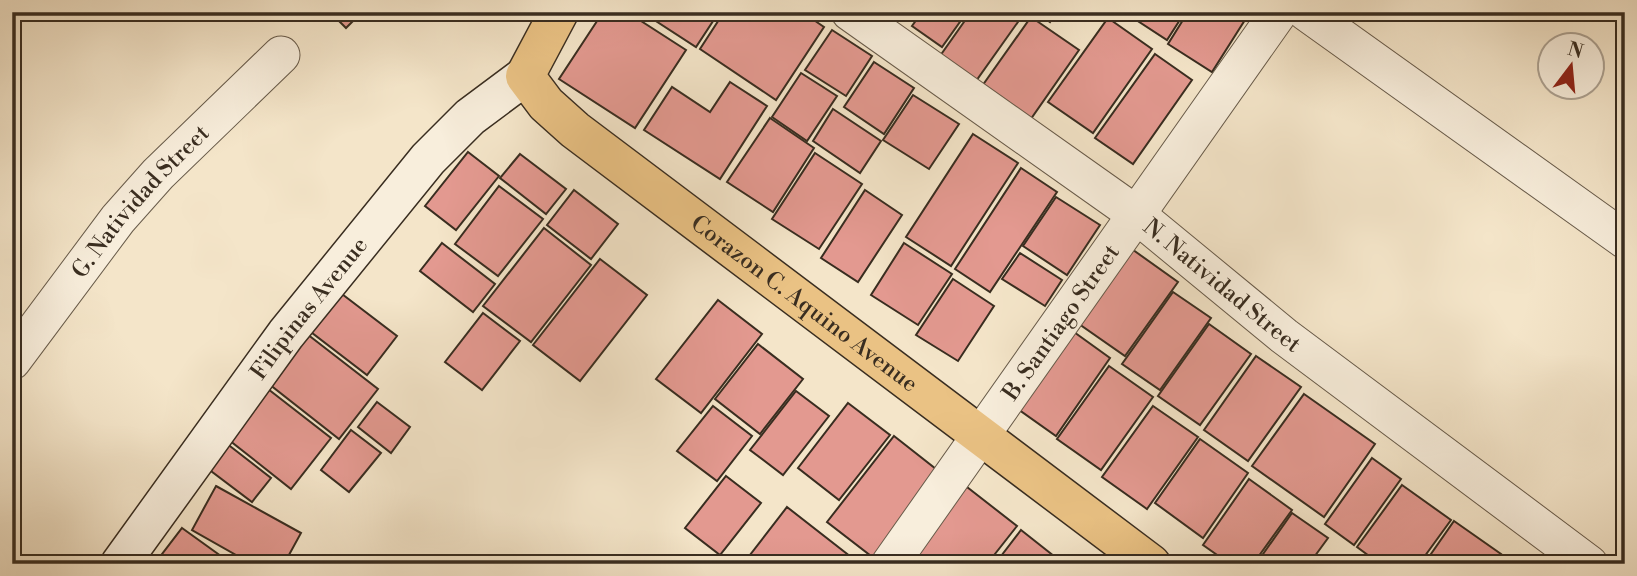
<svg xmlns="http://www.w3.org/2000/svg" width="1637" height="576" font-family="'Libre Bodoni',serif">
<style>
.building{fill:#e39990;stroke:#392d20;stroke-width:2}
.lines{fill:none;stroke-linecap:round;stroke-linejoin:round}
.street-casing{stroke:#685b4a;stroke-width:39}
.secondary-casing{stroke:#392d20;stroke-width:41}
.primary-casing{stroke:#392d20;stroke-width:41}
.street{stroke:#f8eedc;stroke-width:37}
.secondary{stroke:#f8eedc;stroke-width:38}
.primary{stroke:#eac284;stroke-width:38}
.labels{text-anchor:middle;stroke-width:6;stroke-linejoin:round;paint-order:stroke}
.street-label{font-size:23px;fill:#392d20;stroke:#f8eedc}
</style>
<rect width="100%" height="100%" fill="#f4e5c9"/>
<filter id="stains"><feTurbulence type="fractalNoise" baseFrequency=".00286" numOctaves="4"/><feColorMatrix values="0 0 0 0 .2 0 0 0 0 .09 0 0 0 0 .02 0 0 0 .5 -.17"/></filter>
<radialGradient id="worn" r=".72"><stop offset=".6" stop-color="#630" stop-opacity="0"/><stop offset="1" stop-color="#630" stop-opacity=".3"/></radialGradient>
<g class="building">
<path d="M330,12H362L346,28Z"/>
<path d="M603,12H627L686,50L635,128L559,79Z"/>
<path d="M642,12H719L696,47Z"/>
<path d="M724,12H802L824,27L776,100L700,49Z"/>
<path d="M922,12H967L942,47L912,26Z"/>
<path d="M971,12H1025L976,81L940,56Z"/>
<path d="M1036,12H1057L1050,22Z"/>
<path d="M1124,12H1185L1167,40Z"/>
<path d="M1188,12H1250L1212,72L1168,44Z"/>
<path d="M1031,17L1079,50L1028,123L980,89Z"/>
<path d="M1108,18L1152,49L1093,133L1048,102Z"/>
<path d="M832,30L872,56L846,96L805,70Z"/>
<path d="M1155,54L1192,80L1133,164L1095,138Z"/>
<path d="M874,62L914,88L884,134L844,107Z"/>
<path d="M801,73L837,96L807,141L772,117Z"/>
<path d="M730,82L767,106L720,179L644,130L672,87L710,112Z"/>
<path d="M913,95L959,124L929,169L883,140Z"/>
<path d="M833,109L881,141L860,173L813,141Z"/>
<path d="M770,118L814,148L773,212L727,182Z"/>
<path d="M973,134L1018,163L951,266L906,237Z"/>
<path d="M468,152L499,176L456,230L425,206Z"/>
<path d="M815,153L862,184L819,249L772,219Z"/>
<path d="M520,154L566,189L546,214L500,178Z"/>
<path d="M1021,168L1057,192L990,292L955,269Z"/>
<path d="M499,186L543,219L498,276L455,244Z"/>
<path d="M574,190L618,224L591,259L547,225Z"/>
<path d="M865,190L902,215L858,282L821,258Z"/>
<path d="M1056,197L1100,225L1067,275L1023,246Z"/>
<path d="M544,228L591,265L531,342L483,306Z"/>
<path d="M1122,242L1178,282L1125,356L1069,317Z"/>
<path d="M442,243L495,284L473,312L420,271Z"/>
<path d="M904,243L952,274L918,325L871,295Z"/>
<path d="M1020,253L1062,280L1045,306L1002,279Z"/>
<path d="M600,259L647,295L580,381L533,345Z"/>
<path d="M953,279L994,306L958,361L916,335Z"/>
<path d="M338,291L397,336L367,375L307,329Z"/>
<path d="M1173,292L1211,318L1160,390L1122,364Z"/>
<path d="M718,300L762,334L701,413L656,379Z"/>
<path d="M483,313L520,341L482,390L445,362Z"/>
<path d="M1209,324L1251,354L1200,425L1158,396Z"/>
<path d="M1067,327L1110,358L1056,436L1012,405Z"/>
<path d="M307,334L378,389L339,439L269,384Z"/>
<path d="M758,344L803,379L760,434L715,399Z"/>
<path d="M1256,356L1301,387L1248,461L1204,430Z"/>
<path d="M1109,366L1153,397L1101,470L1057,439Z"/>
<path d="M268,389L331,438L291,489L229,440Z"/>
<path d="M796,391L829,416L783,475L750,450Z"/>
<path d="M1304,394L1375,444L1324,517L1252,466Z"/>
<path d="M377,402L410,427L391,453L358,427Z"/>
<path d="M848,403L890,435L839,500L798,468Z"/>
<path d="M713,406L752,436L717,481L677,451Z"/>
<path d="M1153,406L1198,437L1147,509L1102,477Z"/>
<path d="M351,430L381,453L349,492L321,470Z"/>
<path d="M894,436L941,473L875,559L827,522Z"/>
<path d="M1200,439L1248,473L1203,538L1155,503Z"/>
<path d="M226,443L271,478L252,502L207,468Z"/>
<path d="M1372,458L1401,479L1354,545L1325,524Z"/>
<path d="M726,476L761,503L720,555L685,528Z"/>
<path d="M1249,479L1292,510L1253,564H1230L1203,545Z"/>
<path d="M958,480L1017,526L987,564H893Z"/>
<path d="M1402,485L1451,520L1419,564H1380L1357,547Z"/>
<path d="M216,486L301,533L284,564H252L192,530Z"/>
<path d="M787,507L860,564H743Z"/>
<path d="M1292,513L1328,538L1309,564H1256Z"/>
<path d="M1454,521L1501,554L1494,564H1424Z"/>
<path d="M182,528L232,564H158L156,562Z"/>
<path d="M1021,530L1064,564H995Z"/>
</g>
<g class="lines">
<g class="street-casing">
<g id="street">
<path id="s1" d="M850,12L1137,215L1284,336L1589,564"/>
<path d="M1306,12L1625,240"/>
<path id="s2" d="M12,361L118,219L158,174L281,55"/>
<path id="s3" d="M890,564L1279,12"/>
</g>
</g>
<g class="secondary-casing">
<g id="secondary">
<path id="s4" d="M120,564L286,334L428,159L470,117L525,76"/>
</g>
</g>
<g class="primary-casing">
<g id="primary">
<path id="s5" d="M559,12L525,76L546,104L575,130L1151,564"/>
</g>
</g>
<use href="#street" class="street"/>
<use href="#secondary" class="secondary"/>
<use href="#primary" class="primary"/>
</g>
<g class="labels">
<g class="street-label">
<text dy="8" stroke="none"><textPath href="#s2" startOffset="205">G. Natividad Street</textPath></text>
<text dy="8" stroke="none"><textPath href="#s1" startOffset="462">N. Natividad Street</textPath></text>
<text dy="8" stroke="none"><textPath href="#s5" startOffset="434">Corazon C. Aquino Avenue</textPath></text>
<text dy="8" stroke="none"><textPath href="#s4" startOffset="318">Filipinas Avenue</textPath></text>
<text dy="8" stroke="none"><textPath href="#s3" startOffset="296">B. Santiago Street</textPath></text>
</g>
</g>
<rect width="1637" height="576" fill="none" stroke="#f4e5c9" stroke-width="42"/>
<rect x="14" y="14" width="1609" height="548" fill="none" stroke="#392d20" stroke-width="3.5"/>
<rect x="21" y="21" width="1595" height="534" fill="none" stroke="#392d20" stroke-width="2"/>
<g transform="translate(1571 66) rotate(16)"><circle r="33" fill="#f8eedc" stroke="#aca191" stroke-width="2"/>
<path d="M0-5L12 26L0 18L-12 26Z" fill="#8f2418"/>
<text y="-10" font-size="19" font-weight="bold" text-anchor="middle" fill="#392d20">N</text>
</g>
<rect width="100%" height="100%" filter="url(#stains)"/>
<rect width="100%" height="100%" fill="url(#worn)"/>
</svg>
